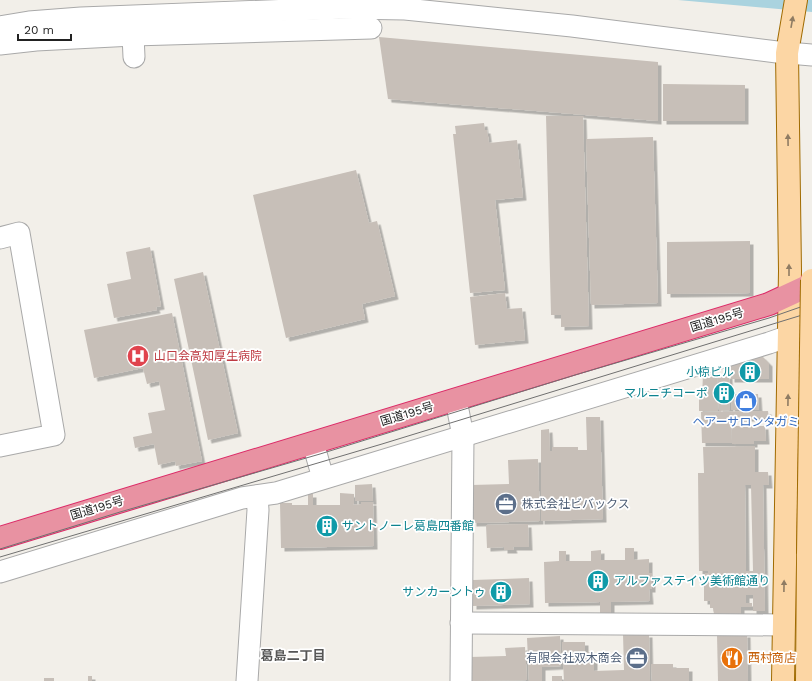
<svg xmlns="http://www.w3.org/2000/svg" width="812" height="681" font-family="'Work Sans','Noto Sans JP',sans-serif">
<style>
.water{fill:#aad3df}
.building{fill:#c7bfb8;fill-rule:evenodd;filter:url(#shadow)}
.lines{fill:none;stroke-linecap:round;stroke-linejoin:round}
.street-casing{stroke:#a9a9a9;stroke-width:23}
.primary-casing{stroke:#a06b00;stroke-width:24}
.highway-casing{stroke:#dc2a67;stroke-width:24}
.street{stroke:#fff;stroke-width:21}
.primary{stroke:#fcd6a4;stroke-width:22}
.highway{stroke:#e892a2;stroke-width:22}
.tram{stroke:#707070;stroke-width:1}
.primary-bridge-casing{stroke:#a06b00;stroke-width:24;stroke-linecap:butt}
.primary-bridge{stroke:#fcd6a4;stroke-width:22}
.oneway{fill:#8f7c63}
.labels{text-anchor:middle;stroke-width:3.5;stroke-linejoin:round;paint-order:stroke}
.street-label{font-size:12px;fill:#222;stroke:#fff}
.health-label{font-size:12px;fill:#be3a42;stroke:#fff;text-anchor:start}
.culture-label{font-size:12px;fill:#0d838f;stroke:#fff;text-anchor:end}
.shop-label{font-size:12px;fill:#366cbe;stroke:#fff}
.service-label{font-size:12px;fill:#4e5e75;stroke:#fff;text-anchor:start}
.food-label{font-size:12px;fill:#c56008;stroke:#fff;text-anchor:start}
.neighbourhood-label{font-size:13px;font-weight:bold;fill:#555;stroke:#fff}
</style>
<defs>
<filter id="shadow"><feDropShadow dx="3.5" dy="3.5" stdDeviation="0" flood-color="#0004"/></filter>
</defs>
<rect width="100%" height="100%" fill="#f2efe9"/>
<path class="water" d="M678,0H812V12Z"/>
<g class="building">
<path d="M379,37L658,62V121L388,99Z"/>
<path d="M663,84L745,85V121H663Z"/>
<path d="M546,116H583L589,326L561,327V315H551Z"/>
<path d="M484,123L485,130H487L489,143L517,140L523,197L495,200L505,290L470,293L453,134H456L455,126Z"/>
<path d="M653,137L658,303L591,305L586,139Z"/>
<path d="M356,170L369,223L377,221L395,296L362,304L365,319L286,338L253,195Z"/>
<path d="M750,241V293L667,294V242Z"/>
<path d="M150,247L161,306L156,307L157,310L114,318L107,284L131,279L126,252Z"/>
<path d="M203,272L238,433L208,440L174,279Z"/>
<path d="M505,293L507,309L522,308L525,340L475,345L470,297Z"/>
<path d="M172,313L202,461L176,466L175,461L158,465L154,444L135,448L133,437L152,433L148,413L165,410L159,381L147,384L143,368L94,378L84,330Z"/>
<path d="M762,356L769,363V379H731V365Z"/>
<path d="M703,374H717L718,411H699V397H702Z"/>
<path d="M729,375L730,410L719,411L718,376Z"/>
<path d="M732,394H758L759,410H731Z"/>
<path d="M768,411L769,418H731L732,443H702L701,412Z"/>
<path d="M586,417H600L603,519L541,521V430L549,429L550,451H552V447H578V450H587Z"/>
<path d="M732,426H765L766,441H754V444H732Z"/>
<path d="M755,446V472H768L769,485H763L765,611H753V595H746V603H752V607H741V614H714L713,608H710V601H704V579L710,578V576H705V573H708V571H699L698,473H704L703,447ZM745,485H751L753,571H746Z"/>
<path d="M538,459L540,521L473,523L471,485L509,484L508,460Z"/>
<path d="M372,484L373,501H355V485Z"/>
<path d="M340,493L354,494V503L353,505L361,504V502H373L374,546L281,548L280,503H292V505H308V494H313V505H340Z"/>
<path d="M528,524L529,547H513L514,550H504V547L487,548L486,525Z"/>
<path d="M625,548H634V560L649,559V573H652V589H649L650,601L611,602V614H600V602L545,603L544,562L559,561V551H566V561H591V551L601,550V560H625Z"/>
<path d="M529,578L530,604L473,606V580Z"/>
<path d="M623,634H649L650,681H564L562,642H585V652H591V656H594V671L624,670Z"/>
<path d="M717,634H747L748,681H718Z"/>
<path d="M560,636L561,666L542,667V681H529L527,638Z"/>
<path d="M525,647L527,680L471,681L470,657L506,656L505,648Z"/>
<path d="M651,664H673V668H689V681H652Z"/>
<rect x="88" y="676" width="4" height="5"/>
<rect x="552" y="676" width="10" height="5"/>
<rect x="44" y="678" width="10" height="3"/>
</g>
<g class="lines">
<g class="street-casing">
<g id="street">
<path d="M0,27L29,22L81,18L345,8L405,9L572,26L777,52L812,55"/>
<path d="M133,35L134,57"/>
<path d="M0,44L36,40L133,35L371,28"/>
<path d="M0,238L19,233L54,435L0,446"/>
<path d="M456,400L463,436L461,681"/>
<path d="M313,443L323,478"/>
<path d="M0,572L242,498L276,493L769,343L789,336"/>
<path d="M461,623L783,625"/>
<path d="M247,681L258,510L257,496"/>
</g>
</g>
<g class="primary-casing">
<g id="primary">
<path d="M783,681L790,271L787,53L796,0"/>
<path d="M807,681L808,554"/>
</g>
</g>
<g class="highway-casing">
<path id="highway" d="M0,538L769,304L812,284"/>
</g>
<use href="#street" class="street"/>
<use href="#primary" class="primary"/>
<use href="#highway" class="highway"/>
<g class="tram">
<path d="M0,549L120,512L320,454L575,375L769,318L812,303"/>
<path d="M0,557L382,444L812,312"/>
</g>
<g class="primary-bridge-casing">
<path id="primary-bridge" d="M808,554L812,280"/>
</g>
<use href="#primary-bridge" class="primary-bridge"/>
</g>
<defs><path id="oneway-solid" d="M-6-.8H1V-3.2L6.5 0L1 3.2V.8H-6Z"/></defs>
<g class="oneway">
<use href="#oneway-solid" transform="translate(792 22) rotate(-80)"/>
<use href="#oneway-solid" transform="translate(788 140) rotate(-91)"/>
<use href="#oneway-solid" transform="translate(789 270) rotate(-90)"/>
<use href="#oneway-solid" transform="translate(788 400) rotate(-89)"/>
<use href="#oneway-solid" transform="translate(784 586) rotate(-89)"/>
</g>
<defs>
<g id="hospital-disc" transform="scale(1.15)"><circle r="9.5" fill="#e0444e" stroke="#fff"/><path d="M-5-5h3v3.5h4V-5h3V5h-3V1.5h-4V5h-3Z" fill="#fff"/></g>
<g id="building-disc" transform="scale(1.15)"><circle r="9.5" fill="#0f9aa8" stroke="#fff"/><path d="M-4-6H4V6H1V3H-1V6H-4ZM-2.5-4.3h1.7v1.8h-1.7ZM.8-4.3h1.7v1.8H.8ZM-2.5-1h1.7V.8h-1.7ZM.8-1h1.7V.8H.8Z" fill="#fff"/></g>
<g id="shop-disc" transform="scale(1.15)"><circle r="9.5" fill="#3f7fe0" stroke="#fff"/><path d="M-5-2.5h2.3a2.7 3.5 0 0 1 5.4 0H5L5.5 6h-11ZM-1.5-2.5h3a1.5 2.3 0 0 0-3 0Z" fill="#fff"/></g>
<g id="office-disc" transform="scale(1.15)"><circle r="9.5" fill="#5c6f8a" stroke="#fff"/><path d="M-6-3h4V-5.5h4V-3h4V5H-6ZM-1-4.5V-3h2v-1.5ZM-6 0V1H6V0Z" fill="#fff"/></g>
<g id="restaurant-disc" transform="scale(1.15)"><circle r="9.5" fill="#e8710a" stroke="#fff"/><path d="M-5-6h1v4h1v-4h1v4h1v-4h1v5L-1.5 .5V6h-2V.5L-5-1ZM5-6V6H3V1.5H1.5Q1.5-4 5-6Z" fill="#fff"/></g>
</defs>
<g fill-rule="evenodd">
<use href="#hospital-disc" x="138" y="356"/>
<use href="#building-disc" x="750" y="372"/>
<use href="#building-disc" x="724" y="393"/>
<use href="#shop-disc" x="746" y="401"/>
<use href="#office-disc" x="506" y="504"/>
<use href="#building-disc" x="327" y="526"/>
<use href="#building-disc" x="598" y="581"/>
<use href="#building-disc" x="501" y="592"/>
<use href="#office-disc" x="637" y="658"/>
<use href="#restaurant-disc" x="732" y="658"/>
</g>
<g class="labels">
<g class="street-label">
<text transform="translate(717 320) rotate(-17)" y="4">国道195号</text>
<text transform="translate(407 414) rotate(-17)" y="4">国道195号</text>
<text transform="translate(97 508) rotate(-17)" y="4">国道195号</text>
</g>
<g class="health-label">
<text x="154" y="360">山口会高知厚生病院</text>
</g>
<g class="culture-label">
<text x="734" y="376">小椋ビル</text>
<text x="708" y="397">マルニチコーポ</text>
<text x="342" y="530" text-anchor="start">サントノーレ葛島四番館</text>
<text x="614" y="585" text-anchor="start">アルファステイツ美術館通り</text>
<text x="486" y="596">サンカーントゥ</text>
</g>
<g class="shop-label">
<text x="746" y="426">ヘアーサロンタガミ</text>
</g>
<g class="service-label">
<text x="522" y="508">株式会社ビバックス</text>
<text x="622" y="662" text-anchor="end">有限会社双木商会</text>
</g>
<g class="food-label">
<text x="748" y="662">西村商店</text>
</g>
<g class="neighbourhood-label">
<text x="293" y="660">葛島二丁目</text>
</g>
</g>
<path d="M18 34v6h53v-6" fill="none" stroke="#222222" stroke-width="2"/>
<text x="24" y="34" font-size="12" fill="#222222" stroke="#ffffff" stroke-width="3" paint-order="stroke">20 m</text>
</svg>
